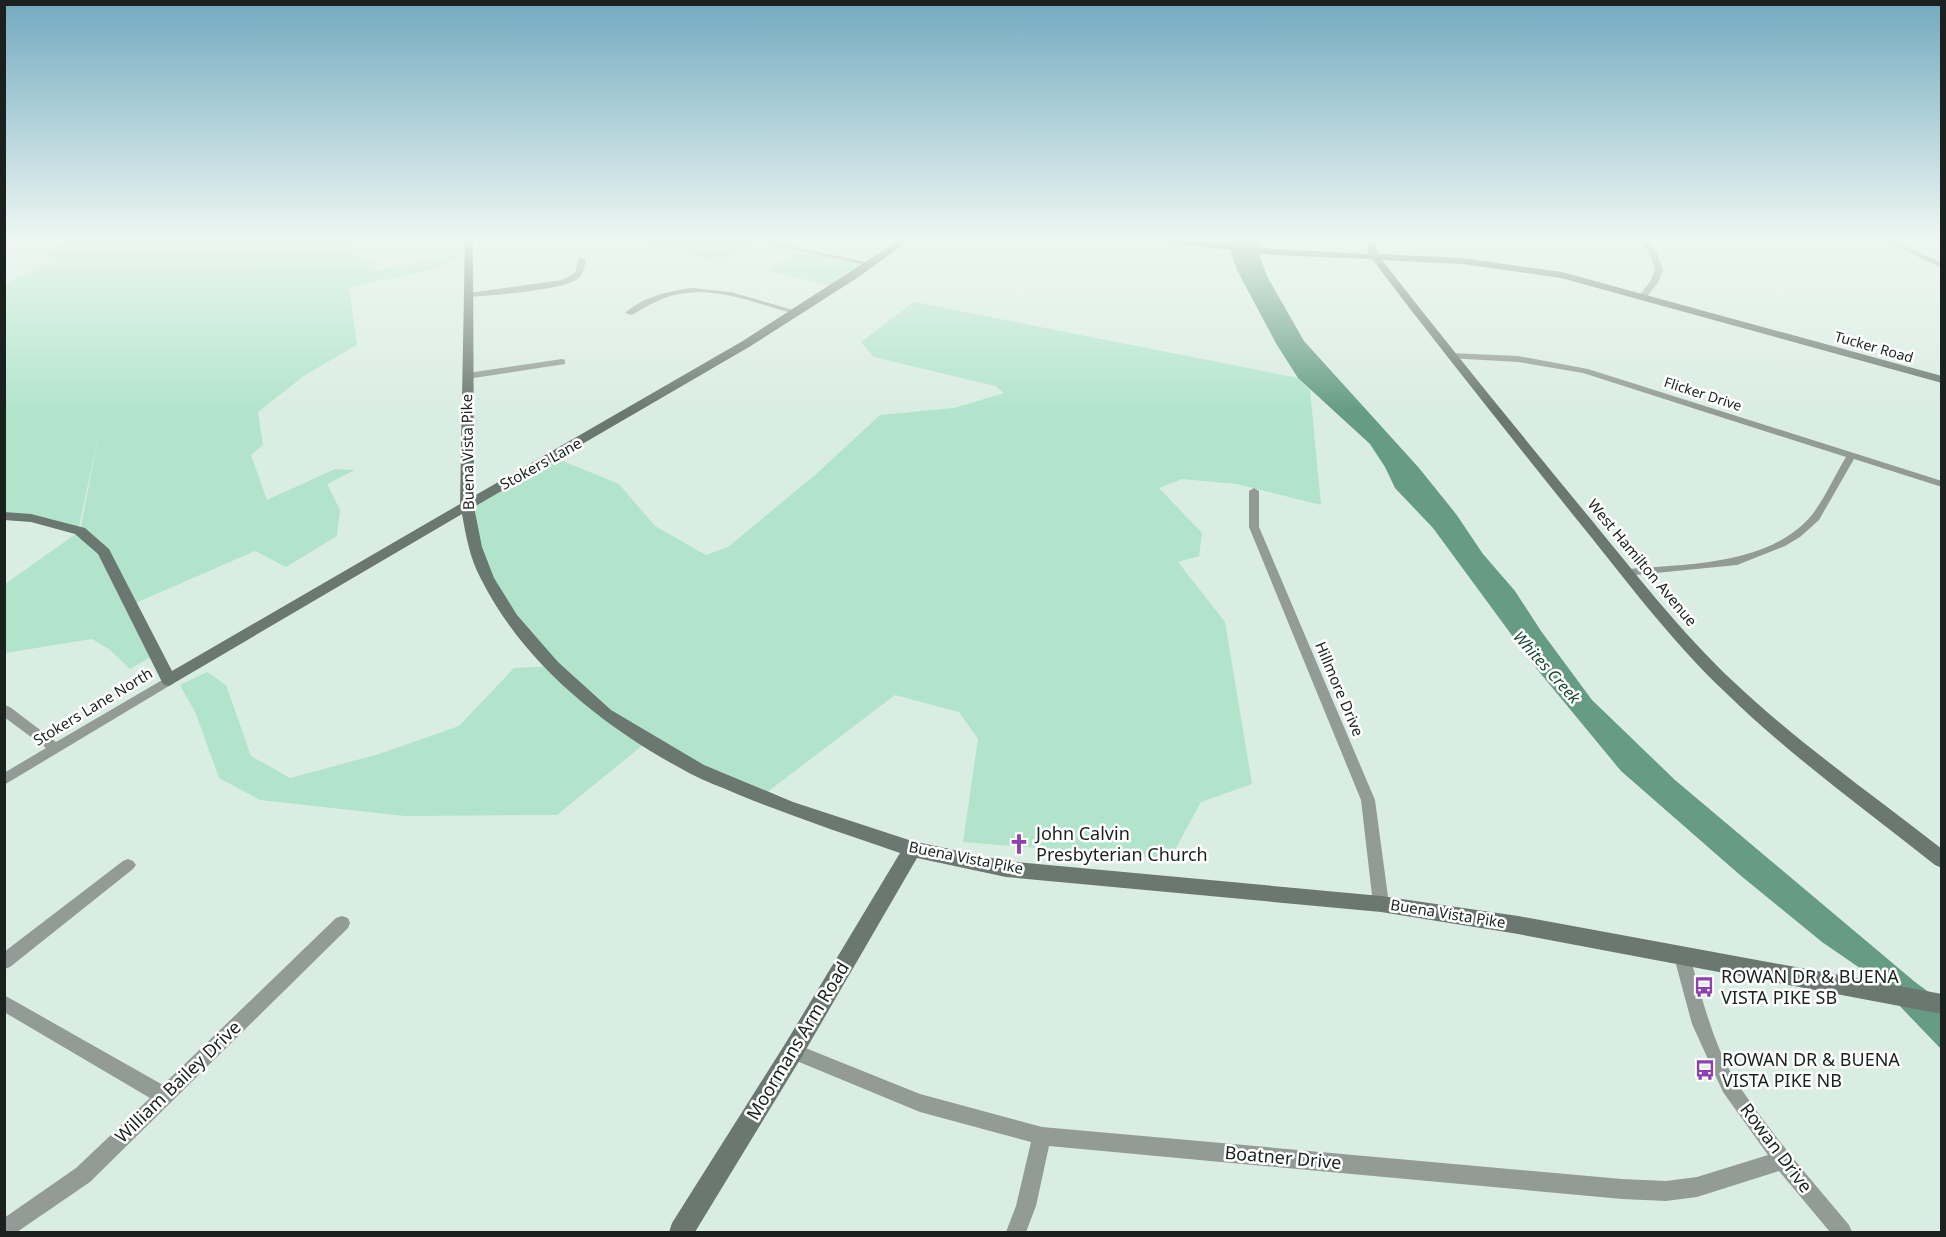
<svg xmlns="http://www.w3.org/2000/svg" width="1946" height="1237" font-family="'Noto Sans',sans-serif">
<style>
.green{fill:#b1e4cb}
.water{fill:#659c83}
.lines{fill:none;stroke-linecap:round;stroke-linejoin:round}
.street{fill:#939b97;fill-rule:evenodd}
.secondary{fill:#6b7771;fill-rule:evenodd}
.labels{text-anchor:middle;stroke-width:5;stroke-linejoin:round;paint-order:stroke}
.far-street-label{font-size:14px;fill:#1a211e;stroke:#fff}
.street-label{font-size:15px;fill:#1a211e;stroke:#fff}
.water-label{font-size:16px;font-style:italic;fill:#194735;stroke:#fff}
.near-poi-label{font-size:18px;fill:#1a211e;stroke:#fff;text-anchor:start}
.near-street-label{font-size:18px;fill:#1a211e;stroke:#fff}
</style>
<rect width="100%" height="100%" fill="#daede3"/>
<g class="green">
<path d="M75,239H359L354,254L375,261V271L450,256H461L433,270L349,287L357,345L305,375L258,412L263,445L251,455L267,500L335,469L355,470L327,484L340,510L337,536L286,567L255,551L131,605L156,654L130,669L109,649L92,639L5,653V584L80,531L100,428L78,531L5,516V284L53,260L43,251Z"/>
<path d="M656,239H748L761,241L721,263L645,245Z"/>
<path d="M801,250L871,264L835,287L767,271Z"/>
<path d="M914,302L1298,378L1310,390L1321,505L1237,484L1182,479L1159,488L1202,533L1199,556L1178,562L1225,622L1252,784L1201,802L1170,859L963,842L978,739L959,712L895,695L762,796L649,740L557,815L405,816L260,800L219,778L196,714L180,685L207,672L226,685L251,756L290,778L379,754L459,726L514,668L551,666L498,595L467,505L553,457L619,484L655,526L706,555L728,547L815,475L880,415L954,408L1004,393L995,386L874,357L861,342Z"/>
</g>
<path class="water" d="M1232,239H1258L1260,257L1268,278L1304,341L1419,468L1456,514L1483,554L1515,591L1541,631L1592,700L1675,780L1915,982L1941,1001V1049L1870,975L1822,942L1740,875L1621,771L1536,668L1433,528L1395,488L1385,467L1370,444L1298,378L1277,345L1237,270L1231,254Z"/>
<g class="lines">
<g class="street">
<path d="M744,239H757L875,264L871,266Z"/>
<path d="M1637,239H1644L1656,251L1663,270L1658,282L1646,298H1643L1639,296L1650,282L1655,270L1649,252Z"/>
<path d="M1880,239H1889L1942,263V268Z"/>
<path d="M579,257L586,259C585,265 584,272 580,277C566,291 490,295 468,297L464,295L468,293L562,280L575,273Z"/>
<path d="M692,288L731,292L800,312L796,314C757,304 715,285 674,295C659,299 645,307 632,315L625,313C643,297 668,291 692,288Z"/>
<path d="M1451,353L1518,356L1588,369L1942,481V487L1854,459L1819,520L1800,537L1785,546L1737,565L1625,576L1623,573L1629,569C1687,564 1769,565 1811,516C1824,500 1835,475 1846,457L1583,373L1518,362L1448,358V354Z"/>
<path d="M562,359L565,360V364L467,379L463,376L467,373Z"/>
<path d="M1254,488L1259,491V527L1375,800L1389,904L1387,909L1381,911L1375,909L1373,904L1361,800L1249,527V491Z"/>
<path d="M169,676L174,677L175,680L174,683L4,785V773L46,748L4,717V705L10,707L56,742Z"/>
<path d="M128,859L133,861L136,865L133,869L10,967L4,969V952L123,861Z"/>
<path d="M342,916L348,918L350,923L348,928L90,1182L17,1232H4V1218L76,1168L150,1098L4,1012V995L163,1085L336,918Z"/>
<path d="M1682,950L1688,952L1690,957C1702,997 1713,1045 1736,1081C1769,1132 1810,1178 1849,1225L1852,1232H1830L1779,1171L1697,1197L1666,1201L1622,1199L1049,1146L1036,1206L1026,1232H1006L1016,1206L1031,1142L920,1112L787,1057L784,1051L787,1045L793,1043L920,1094L1042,1127L1622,1179L1666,1181L1697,1177L1768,1155L1723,1092L1692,1024L1674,957L1676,952Z"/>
</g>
<g class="secondary">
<path d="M465,239H473L474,496L741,342L901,239H911L857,278L749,347L474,507L482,547L494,578L517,615L558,662L611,710L704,765L793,802L912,841L1006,861L1381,896L1518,916L1942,994V1014L1518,934L1381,912L1006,877L917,858L801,1058L695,1232H669L672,1223L785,1044L900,853C845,834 791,816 737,794C722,787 706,782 691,774C606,729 525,666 481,579C470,559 466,536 462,514L169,686L163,684L98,554L75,534L31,522L4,520V512L31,514L85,528L109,549L172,671L460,504Z"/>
<path d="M1158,239H1183L1274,249L1369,254L1366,239H1374L1378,254L1462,258L1562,272L1942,376V383L1561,278L1462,264L1382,260C1448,345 1516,428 1584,511C1633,570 1680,632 1736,684C1800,744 1873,795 1942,849V868L1935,865C1865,809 1789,755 1725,692C1669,639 1623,576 1574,516C1506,431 1438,346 1372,259L1274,255L1162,242Z"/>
</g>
</g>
<linearGradient id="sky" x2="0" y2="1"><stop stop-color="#73aac0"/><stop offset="0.58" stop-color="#eef7f2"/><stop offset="1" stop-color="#eef7f2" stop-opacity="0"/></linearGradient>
<rect width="1946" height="412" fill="url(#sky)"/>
<defs>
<g id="church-bare" transform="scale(1.62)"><path d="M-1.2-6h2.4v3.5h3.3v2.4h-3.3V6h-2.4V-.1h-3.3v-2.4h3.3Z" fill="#8e40b0" stroke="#fff" stroke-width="2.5" paint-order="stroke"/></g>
<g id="bus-bare" transform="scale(1.62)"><path d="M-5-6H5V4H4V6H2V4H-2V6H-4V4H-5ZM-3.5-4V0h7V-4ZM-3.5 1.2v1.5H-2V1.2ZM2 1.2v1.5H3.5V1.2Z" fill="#8e40b0" stroke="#fff" stroke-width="2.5" paint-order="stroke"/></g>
</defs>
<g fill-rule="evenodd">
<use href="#church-bare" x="1019" y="844"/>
<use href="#bus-bare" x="1704" y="987"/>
<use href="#bus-bare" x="1705" y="1070"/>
</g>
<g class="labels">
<g class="far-street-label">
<text transform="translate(1874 347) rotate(16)" y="5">Tucker Road</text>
<text transform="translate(1703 394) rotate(18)" y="5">Flicker Drive</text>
</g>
<g class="street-label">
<text transform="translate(468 452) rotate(-91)" y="5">Buena Vista Pike</text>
<text transform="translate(541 464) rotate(-29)" y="5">Stokers Lane</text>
<text transform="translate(1642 563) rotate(50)" y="5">West Hamilton Avenue</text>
<text transform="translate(1339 689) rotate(67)" y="5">Hillmore Drive</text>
<text transform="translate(93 707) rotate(-31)" y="5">Stokers Lane North</text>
<text transform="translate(966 858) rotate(11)" y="5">Buena Vista Pike</text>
<text transform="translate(1448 914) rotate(9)" y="5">Buena Vista Pike</text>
</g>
<g class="water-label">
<text transform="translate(1547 667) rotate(48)" y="6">Whites Creek</text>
</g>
<g class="near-poi-label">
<text x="1036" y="840">John Calvin<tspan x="1036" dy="21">Presbyterian Church</tspan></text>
<text x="1721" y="983">ROWAN DR &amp; BUENA<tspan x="1721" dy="21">VISTA PIKE SB</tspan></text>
<text x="1722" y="1066">ROWAN DR &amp; BUENA<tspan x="1722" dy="21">VISTA PIKE NB</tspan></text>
</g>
<g class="near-street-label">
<text transform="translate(798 1041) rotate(-59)" y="6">Moormans Arm Road</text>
<text transform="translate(178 1082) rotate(-44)" y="6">William Bailey Drive</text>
<text transform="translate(1776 1148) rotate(53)" y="6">Rowan Drive</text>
<text transform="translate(1283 1158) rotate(5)" y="6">Boatner Drive</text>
</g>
</g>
<rect width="1946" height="1237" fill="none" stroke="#1a211e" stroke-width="12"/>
</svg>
